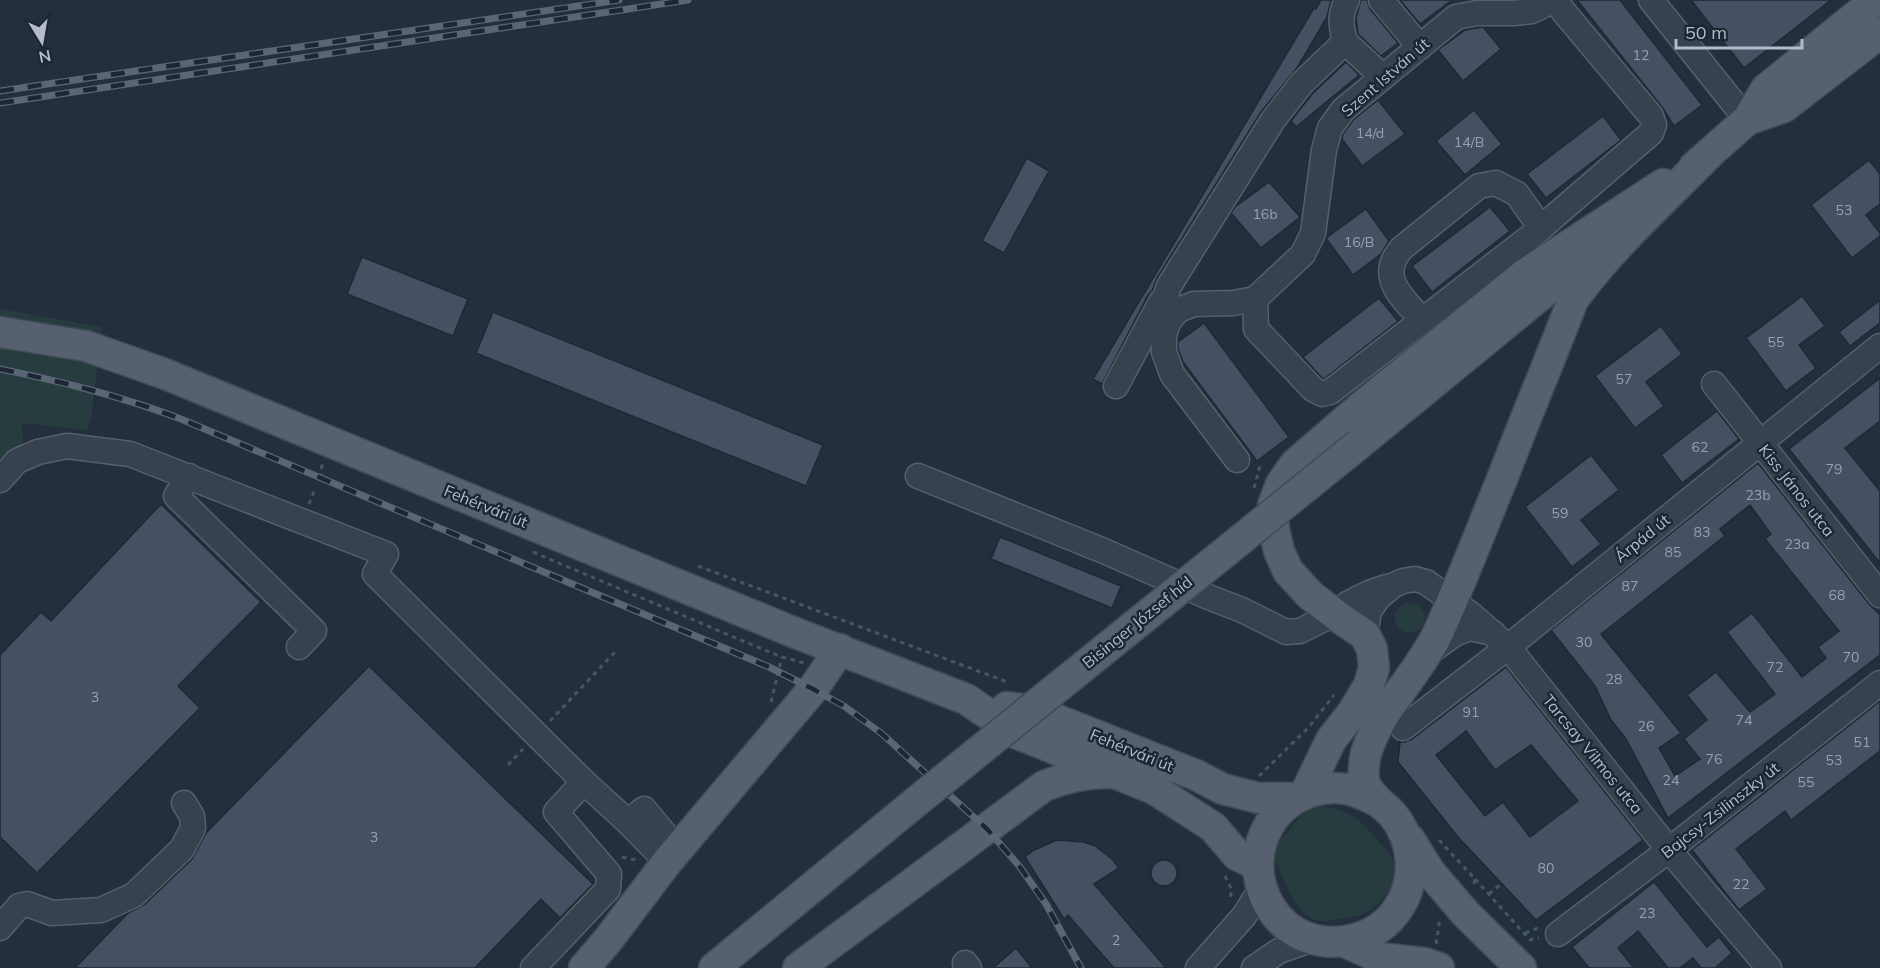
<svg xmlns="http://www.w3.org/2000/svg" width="1880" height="968" font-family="Mulish,sans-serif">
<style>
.green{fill:#263c3f}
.building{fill:#455162;stroke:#1f2835;stroke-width:1.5;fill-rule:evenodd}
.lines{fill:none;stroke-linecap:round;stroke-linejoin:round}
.minor-casing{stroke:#565f6c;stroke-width:27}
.major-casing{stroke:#414a57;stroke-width:33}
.path{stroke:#44595c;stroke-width:3;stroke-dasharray:4.5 4.5;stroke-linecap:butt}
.minor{stroke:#38414e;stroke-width:24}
.major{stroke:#56606e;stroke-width:30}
.rail-casing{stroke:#5a6575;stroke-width:7}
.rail{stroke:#1d2633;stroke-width:4.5;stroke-dasharray:14;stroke-linecap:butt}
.major-bridge-casing{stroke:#414a57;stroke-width:33;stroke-linecap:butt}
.major-bridge{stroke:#56606e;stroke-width:30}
.labels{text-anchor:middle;stroke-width:5;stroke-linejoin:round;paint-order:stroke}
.number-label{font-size:14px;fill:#98a1af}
.street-label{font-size:16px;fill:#b4bcc9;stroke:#1d2633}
</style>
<rect width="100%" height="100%" fill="#242f3e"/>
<g class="green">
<path d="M0,309L102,327L91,419L87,430L22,423L23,446L0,458Z"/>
<circle cx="1410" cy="618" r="15"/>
<path d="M1319,806C1344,808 1358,817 1373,835C1380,844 1393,855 1395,865C1399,883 1381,906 1365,913C1357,917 1347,918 1338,919C1325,922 1315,923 1304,913C1286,895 1286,878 1273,858L1275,849L1281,839L1309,807Z"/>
</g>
<g class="building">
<path d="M1321,0H1331L1327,17L1297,68L1261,112L1157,278L1152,291L1148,295L1102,384L1093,379L1314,8L1316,9Z"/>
<path d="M1361,0H1367L1370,9L1398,43L1381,56L1358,34L1356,18Z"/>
<path d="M1400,0H1452L1420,24Z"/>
<path d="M1577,0H1620L1702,105L1674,126L1662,107Z"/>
<path d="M1691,0H1831L1744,68Z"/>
<path d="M1483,27L1501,49L1463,81L1438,50L1465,30Z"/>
<path d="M1346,62L1359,75L1296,127L1291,121L1313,93Z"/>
<path d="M1378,100L1405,134L1362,166L1342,139L1343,134L1353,120Z"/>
<path d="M1474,110L1502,144L1465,175L1436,141Z"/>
<path d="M1603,116L1621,140L1546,198L1527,174Z"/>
<path d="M1027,158L1049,171L1004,253L982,241Z"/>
<path d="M1869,160L1880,174V204L1866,215L1880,233V236L1852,258L1811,205Z"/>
<path d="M1269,182L1300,217L1261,248L1231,213L1235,207Z"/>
<path d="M1490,207L1510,231L1432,292L1412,266Z"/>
<path d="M1366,209L1389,241L1381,254L1353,275L1326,238Z"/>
<path d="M362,257L468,299L453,336L347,294Z"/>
<path d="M1802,296L1825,326L1799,345L1816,368L1786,391L1746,338Z"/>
<path d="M1379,298L1398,321L1324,379L1322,378L1303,357Z"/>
<path d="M1880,300V323L1850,346L1839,332Z"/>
<path d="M493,312L823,445L806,486L476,353Z"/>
<path d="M1204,323L1289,437L1257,461L1183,362L1178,349V342Z"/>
<path d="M1661,326L1682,354L1646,382L1664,406L1635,428L1595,376Z"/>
<path d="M1880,378V421L1845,448L1880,491V563L1789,449Z"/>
<path d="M1717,411L1739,439L1682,483L1661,455Z"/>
<path d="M1591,455L1619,490L1581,520L1601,544L1572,567L1525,507Z"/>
<path d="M1758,463L1869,604L1880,615V655L1668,818L1626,739L1611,720L1595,686L1551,630ZM1750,505L1771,534L1765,539L1839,631L1818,647L1826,658L1802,677L1752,613L1727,632L1775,694L1750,712L1716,672L1687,695L1707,720L1684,739L1700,759L1675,776L1659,748L1681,733L1601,634L1725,536L1720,529Z"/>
<path d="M161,504L261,602L178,686L200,708L37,873L0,837V655L41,612L51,621Z"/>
<path d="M1000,537L1121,586L1112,608L991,559Z"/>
<path d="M369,666L593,884L560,918L541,899L475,968H75L128,913L144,905L192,859L206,833Z"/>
<path d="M1506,667L1643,840L1536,920L1458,837L1398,762L1400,742H1405L1412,739ZM1466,731L1495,770L1531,745L1578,801L1530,837L1503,802L1485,816L1436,755Z"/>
<path d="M1880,701V751L1791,820L1785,811L1736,849L1767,889L1739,910L1692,850Z"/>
<path d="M1057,840L1084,842L1095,846L1112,859L1119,868L1094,884L1166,968H1114L1068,915L1064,919L1025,857L1034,850Z"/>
<circle cx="1164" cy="873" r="13"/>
<path d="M1654,882L1707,947L1719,937L1732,953L1715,968H1701L1693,958L1680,968H1668L1638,931L1618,948L1634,968H1589L1572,947Z"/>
<path d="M1016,948L1032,968H993Z"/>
</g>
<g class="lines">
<g class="minor-casing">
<g id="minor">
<path d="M1381,0L1420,47"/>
<path d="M1554,0L1532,11L1514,13H1477L1456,17L1343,110L1330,128L1324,150L1313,233L1303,254L1255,299L1256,329L1313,389L1322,394L1330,392L1535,233L1651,133L1654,125L1651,116L1563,11L1556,0"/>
<path d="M1651,0L1747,120"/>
<path d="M1345,42L1383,77"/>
<path d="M1422,320C1403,298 1376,277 1402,248L1479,186L1496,183L1517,194L1541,228"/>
<path d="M1164,334L1160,313L1169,286L1273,120L1302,83L1345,42C1341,25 1339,16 1347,0"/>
<path d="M1714,384L1880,595"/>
<path d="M1116,386L1161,302"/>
<path d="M1237,460L1172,374L1164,352V334L1169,321L1178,310L1194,304L1233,303L1255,299"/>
<path d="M189,476L176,496L314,631L299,647"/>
<path d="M918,476L1104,551L1206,596L1242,610L1286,632L1300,631L1334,614L1349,603L1369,593L1386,587"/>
<path d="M0,480L17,461L38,452L67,446L130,454L386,554L375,574L584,782L628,822L667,862"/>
<path d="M1365,635L1369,611L1378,598L1392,586L1403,581L1415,579L1426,582L1473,616L1508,647L1669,850L1769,968"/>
<path d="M1428,653L1453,635L1469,628L1493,633"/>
<path d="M1403,728L1508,647L1880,346"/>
<path d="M628,822L644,809L678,850"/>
<path d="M0,928L19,906L27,904L52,913L101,910L134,895L182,849L193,828L192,816L184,803"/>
<path d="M1558,934L1669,850L1880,683"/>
<path d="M965,963L969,968"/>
<path d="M533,968L608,889L609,874L556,812L584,782"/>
<path d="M1198,968L1244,916L1261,889"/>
<path d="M1254,968L1279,951L1313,939"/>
</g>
</g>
<g class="major-casing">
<g id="major">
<path d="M1747,120L1784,107L1880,33"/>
<path d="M1694,167L1747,120L1766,89L1851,20L1877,0"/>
<path d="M0,332L86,346L165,374L793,632L966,699L1018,734L1154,789L1213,827L1237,855L1257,865"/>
<path d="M1359,444L1593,252"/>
<path d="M1007,707L1035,711L1196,775L1223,789L1258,798H1296"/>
<path d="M1305,794L1331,740L1353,712L1369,685L1374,668L1372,649L1365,635L1340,618L1310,595L1288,571L1279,551L1274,529L1273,505L1281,484L1295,464L1361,407L1525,274L1663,184"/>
<path d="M1379,802C1365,795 1351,788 1334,788C1276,789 1242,848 1266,899C1272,913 1284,926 1297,933C1331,951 1378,941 1399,907C1417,879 1414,841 1393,815C1384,805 1370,797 1365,784C1362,775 1364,763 1366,753C1380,708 1418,675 1438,633C1461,583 1481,530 1502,479C1525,419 1550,360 1573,300C1612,246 1662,202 1708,155"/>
<path d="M1410,840L1430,872L1466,914L1521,968"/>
<path d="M1345,942L1380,958L1424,963L1439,968"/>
<path d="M584,968L608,940L667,862L813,689L840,649"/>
<path d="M714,968L917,801"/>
<path d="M798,968L1044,786C1066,777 1085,773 1108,773"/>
</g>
</g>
<g class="path">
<path d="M321,478L322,462"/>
<path d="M1254,488L1260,466L1256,465"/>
<path d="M309,504L315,489"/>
<path d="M533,552L743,641L782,657L804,663"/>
<path d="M698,566L1010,683"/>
<path d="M771,702L782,657"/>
<path d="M550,721L615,652"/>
<path d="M508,765L523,749"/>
<path d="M1259,776L1309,727L1334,695"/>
<path d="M1439,840L1475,879L1473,888"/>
<path d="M622,857L636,860"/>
<path d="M1225,876L1232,890L1230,898"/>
<path d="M1475,879L1530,940L1539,938"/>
<path d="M1489,894L1501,884"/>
<path d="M1525,933L1538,928"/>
<path d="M1436,944L1440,918"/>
</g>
<use href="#minor" class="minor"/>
<use href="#major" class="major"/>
<g class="rail-casing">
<g id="rail">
<path d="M0,91L619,0"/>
<path d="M0,103L688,0"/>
<path d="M0,369C63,382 121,396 181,419L769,667L813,689L844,706L881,733L987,829L1020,867L1046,904L1081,968"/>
</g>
</g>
<use href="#rail" class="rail"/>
<g class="major-bridge-casing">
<path id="major-bridge" d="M917,801L1359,444"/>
</g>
<use href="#major-bridge" class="major-bridge"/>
</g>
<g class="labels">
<g class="number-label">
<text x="1641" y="60">12</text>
<text x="1370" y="138">14/d</text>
<text x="1469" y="147">14/B</text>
<text x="1844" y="215">53</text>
<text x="1265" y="219">16b</text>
<text x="1359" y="247">16/B</text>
<text x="1776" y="347">55</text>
<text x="1624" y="384">57</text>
<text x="1700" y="452">62</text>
<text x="1834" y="474">79</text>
<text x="1758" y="500">23b</text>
<text x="1560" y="518">59</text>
<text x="1702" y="537">83</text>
<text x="1797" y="549">23a</text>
<text x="1673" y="557">85</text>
<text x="1630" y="591">87</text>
<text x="1837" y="600">68</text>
<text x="1584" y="647">30</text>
<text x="1851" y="662">70</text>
<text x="1775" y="672">72</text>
<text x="1614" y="684">28</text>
<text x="95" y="702">3</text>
<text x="1471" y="717">91</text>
<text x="1744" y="725">74</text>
<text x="1646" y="731">26</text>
<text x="1862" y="747">51</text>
<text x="1714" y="764">76</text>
<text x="1834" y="765">53</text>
<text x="1671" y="785">24</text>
<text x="1806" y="787">55</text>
<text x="374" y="842">3</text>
<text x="1546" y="873">80</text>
<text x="1741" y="889">22</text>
<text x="1647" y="918">23</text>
<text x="1116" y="945">2</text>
</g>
<g class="street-label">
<text transform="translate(1385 77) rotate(-41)" y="6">Szent István út</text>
<text transform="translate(1797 490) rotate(52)" y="6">Kiss János utca</text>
<text transform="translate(486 506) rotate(22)" y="6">Fehérvári út</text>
<text transform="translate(1642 538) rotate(-39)" y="6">Árpád út</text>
<text transform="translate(1137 622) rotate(-39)" y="6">Bisinger József híd</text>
<text transform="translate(1132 750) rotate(22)" y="6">Fehérvári út</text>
<text transform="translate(1593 754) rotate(51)" y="6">Tarcsay Vilmos utca</text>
<text transform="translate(1720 810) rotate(-38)" y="6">Bajcsy-Zsilinszky út</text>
</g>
</g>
<g transform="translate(42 42) rotate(169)" stroke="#1d2633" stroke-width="4.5" paint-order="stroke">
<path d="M0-4.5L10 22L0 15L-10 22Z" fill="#b4bcc9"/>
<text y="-9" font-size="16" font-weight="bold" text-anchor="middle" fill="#b4bcc9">N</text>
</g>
<path d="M1676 39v9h126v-9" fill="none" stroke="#b4bcc9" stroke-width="3"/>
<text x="1685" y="39" font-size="18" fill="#b4bcc9" stroke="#1d2633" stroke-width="4.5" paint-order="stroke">50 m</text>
</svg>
